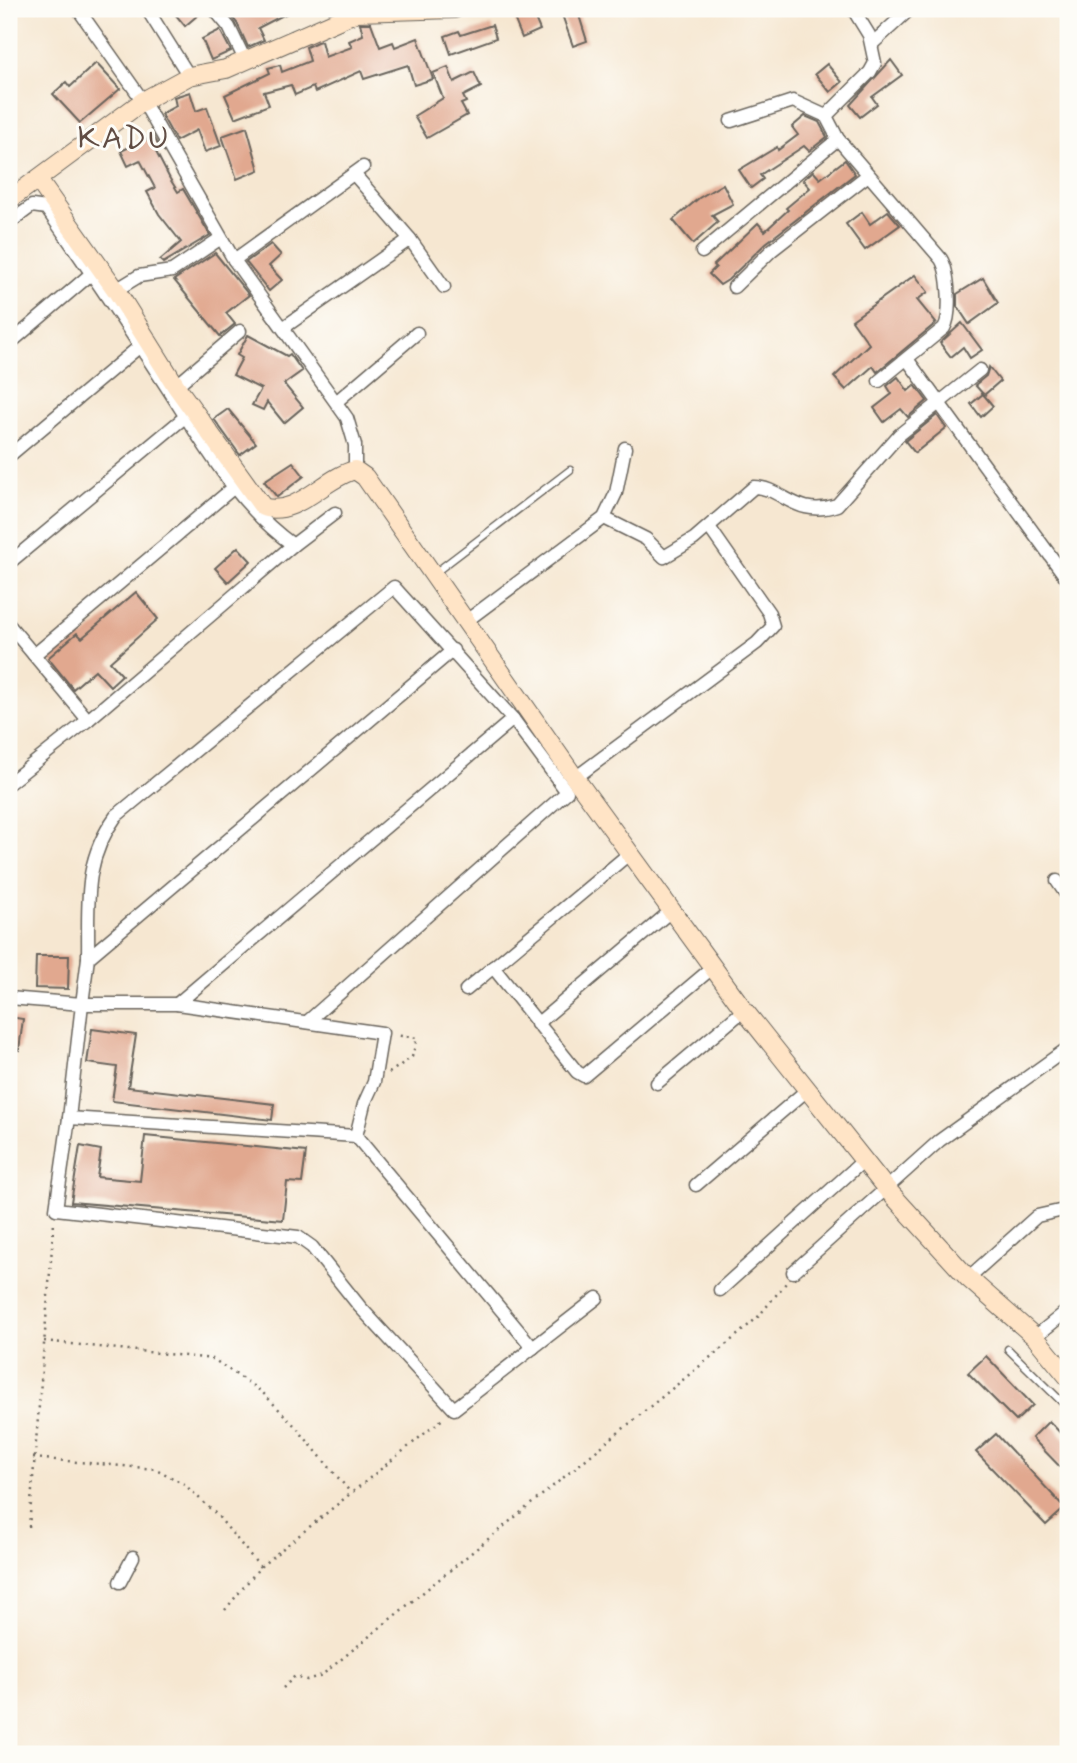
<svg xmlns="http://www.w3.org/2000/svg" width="1077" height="1763" font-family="Mynerve,sans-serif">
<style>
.building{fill:#e1a88f}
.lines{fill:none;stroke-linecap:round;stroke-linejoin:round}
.lane-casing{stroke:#68635b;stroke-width:9}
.street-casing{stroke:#68635b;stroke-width:15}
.secondary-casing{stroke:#68635b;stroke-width:20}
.path{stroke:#68635b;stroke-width:2.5;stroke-dasharray:2 5;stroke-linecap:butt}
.lane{stroke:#fff;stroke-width:6}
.street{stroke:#fff;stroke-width:12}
.secondary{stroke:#ffe4c6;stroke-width:18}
.labels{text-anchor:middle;stroke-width:6;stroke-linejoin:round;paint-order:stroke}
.quarter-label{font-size:32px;letter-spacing:2px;fill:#614d44;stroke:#fdfcf7}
</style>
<rect width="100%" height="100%" fill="#fdfcf7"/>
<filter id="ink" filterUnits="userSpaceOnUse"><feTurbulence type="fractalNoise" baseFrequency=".0143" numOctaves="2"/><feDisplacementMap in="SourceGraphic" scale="14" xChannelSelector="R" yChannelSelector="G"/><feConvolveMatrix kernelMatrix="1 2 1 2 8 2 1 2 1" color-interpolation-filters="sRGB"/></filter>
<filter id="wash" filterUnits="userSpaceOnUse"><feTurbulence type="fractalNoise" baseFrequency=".00686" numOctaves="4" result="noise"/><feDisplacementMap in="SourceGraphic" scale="28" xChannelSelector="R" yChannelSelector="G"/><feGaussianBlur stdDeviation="1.57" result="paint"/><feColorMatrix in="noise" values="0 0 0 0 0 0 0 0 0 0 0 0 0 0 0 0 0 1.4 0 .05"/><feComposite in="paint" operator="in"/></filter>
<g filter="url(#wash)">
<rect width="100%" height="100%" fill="#f6e7d1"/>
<g id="blocks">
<g class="building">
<path d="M171,9H205L185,26Z"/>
<path d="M225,9H295L258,28L264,40L248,47L237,23Z"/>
<path d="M522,9H531L540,30L522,38L512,13Z"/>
<path d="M560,9H577L587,41L573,46Z"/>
<path d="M360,23H371L380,47L393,42L395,47L418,38L433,79L414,85L408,65L364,79L361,71L315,92L313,87L295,95L291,85L264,92L269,105L235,118L225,95L270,73L268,68L280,65L282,72L310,61L306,47L317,42L321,41L325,57L352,47L349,41L363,35Z"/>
<path d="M492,25L496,38L451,54L445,36L459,31L461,35Z"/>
<path d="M220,30L231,51L211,60L202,39Z"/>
<path d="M891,60L902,75L872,97L877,104L860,117L850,105Z"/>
<path d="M96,63L120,89L80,123L53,94L66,82L70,87Z"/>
<path d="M827,64L842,82L830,92L815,74Z"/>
<path d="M448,67L454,82L474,72L481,87L463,96L466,102L461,104L467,115L427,138L414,116L443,98L433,73Z"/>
<path d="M190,92L196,111L207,107L221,146L205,152L197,130L176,141L161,114L176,106L174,97Z"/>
<path d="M805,116L819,122L827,137L809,151L804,146L760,175L763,179L751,188L739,170L777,147L778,150L798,135L792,127Z"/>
<path d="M247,127L259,170L237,179L222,136Z"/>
<path d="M153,136L161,150L156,152L170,179L178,192L183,189L210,235L163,263L160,260L181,242L159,214L147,192L155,188L140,160L128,166L121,151Z"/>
<path d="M845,160L855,174L766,243L728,280L720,285L709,274L716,267L714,265L758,223L765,231L788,210L786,208L810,188L803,180L813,171L820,179Z"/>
<path d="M723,184L733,204L712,215L718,222L693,244L673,220L699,198Z"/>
<path d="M888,211L900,225L865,250L846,224L862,212L870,224Z"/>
<path d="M271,244L281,255L269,266L282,280L269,291L246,262Z"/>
<path d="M215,253L249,295L226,313L235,324L220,336L174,280Z"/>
<path d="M915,275L928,292L917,300L936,323L877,372L873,366L846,390L834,377L869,344L852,320Z"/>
<path d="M983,278L998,303L969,324L957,306V294Z"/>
<path d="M962,323L982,350L970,358L963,347L951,357L940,343Z"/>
<path d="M248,335L287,356L290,354L302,371L284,384L303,407L284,423L267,402L263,410L252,405L261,389L233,375L242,358L237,355Z"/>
<path d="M989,367L1000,381L984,395L975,385L986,376Z"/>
<path d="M898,377L908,391L915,385L927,401L908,417L901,409L884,422L874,408L892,394L887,386Z"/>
<path d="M983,394L993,406L981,417L971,404Z"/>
<path d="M228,409L256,443L240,455L214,419Z"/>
<path d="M937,415L946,428L915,453L905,441Z"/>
<path d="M293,462L304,476L277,497L264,481Z"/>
<path d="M238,547L251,561L228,582L215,568Z"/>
<path d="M136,592L158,619L110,662L122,675L110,686L95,670L73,689L48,658L77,633L82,638Z"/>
<path d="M36,956H69L68,989L35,988Z"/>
<path d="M9,1017L23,1019L19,1050L9,1048Z"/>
<path d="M92,1029L136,1035L128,1087L274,1104L272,1120L112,1101L117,1067L87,1063Z"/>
<path d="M145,1136L306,1152L302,1183L287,1182L283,1220L71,1202L80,1146L101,1150L97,1177L140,1181Z"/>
<path d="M986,1356L1033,1405L1016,1421L968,1373Z"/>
<path d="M1049,1421L1068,1441V1475L1032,1438Z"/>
<path d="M996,1434L1065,1508L1046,1525L976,1452Z"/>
</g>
</g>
</g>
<g filter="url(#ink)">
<use href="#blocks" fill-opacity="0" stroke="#68635b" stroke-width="2"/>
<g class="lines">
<g class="lane-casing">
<g id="lane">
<path d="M436,572L570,470"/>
<path d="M1008,1349L1068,1408"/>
</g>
</g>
<g class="street-casing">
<g id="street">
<path d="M78,9L143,101L234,260L347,418L355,445V470"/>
<path d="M147,9L189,76"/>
<path d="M214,9L229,27L245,60"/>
<path d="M853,9L869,35L875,63L870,72L826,116L838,139L941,259C949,272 952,315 944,328L879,381"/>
<path d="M872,44L910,9"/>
<path d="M731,121L793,101L826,116"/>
<path d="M9,223L32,206L46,208C88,267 127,326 166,386C204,444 236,504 293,545"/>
<path d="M410,239L444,287"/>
<path d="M702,252L838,139"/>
<path d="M234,260L363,167"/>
<path d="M734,287L772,250L868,175"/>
<path d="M116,290L139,276L172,271L221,238"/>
<path d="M283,328L410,239L354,174"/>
<path d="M9,344L92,273"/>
<path d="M907,359L1068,580"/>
<path d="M176,386L240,331"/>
<path d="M336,402L417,333"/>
<path d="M9,456L140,346"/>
<path d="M604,518L646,539L664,557L694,539L754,487C782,487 796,519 837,505L899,435L980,370"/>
<path d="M9,563L186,416"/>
<path d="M465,622L604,518L616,493L625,448"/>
<path d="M9,625L88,720L9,783"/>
<path d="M34,655L233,488"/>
<path d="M88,720L293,545L335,513"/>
<path d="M575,778L757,643L773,626L769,613L709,527"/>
<path d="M1057,881L1068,897"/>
<path d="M88,958C89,903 82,863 116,816L394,587L513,719L567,792L307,1022"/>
<path d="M493,967L577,1072L584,1076L712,968"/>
<path d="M466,990L630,853"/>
<path d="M9,998L82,1004L69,1118L356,1136L364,1104L374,1082L382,1033L177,1004H82L88,958L453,650"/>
<path d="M177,1004L513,719"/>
<path d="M537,1024L672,910"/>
<path d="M657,1083L744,1010"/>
<path d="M69,1118L56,1209L298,1237L312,1247L360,1307L454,1409L597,1298"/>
<path d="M356,1136L533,1348"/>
<path d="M696,1185L807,1090"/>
<path d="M793,1272L939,1141L1068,1048"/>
<path d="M968,1278L1037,1216L1068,1209"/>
<path d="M720,1290L864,1160"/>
<path d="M1035,1337L1068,1310"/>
<path d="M120,1582L133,1557"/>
</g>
</g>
<g class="secondary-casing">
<g id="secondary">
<path d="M38,180L116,290L176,386L263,507C296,518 325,477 355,470L365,477L575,778L744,1010L885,1187L968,1278L1035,1337L1068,1377"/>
<path d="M9,200L143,101L189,76L226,69L357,12L455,9"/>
</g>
</g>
<g class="path">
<path d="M389,1073L412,1057L417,1038L395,1035"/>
<path d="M44,1341L213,1359L262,1392L295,1426L351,1493"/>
<path d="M33,1458L156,1469L184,1484L217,1515L260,1567"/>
<path d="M29,1527L54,1223"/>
<path d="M225,1610L260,1567L445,1417"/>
<path d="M283,1688L295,1676L307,1680L322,1675L734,1338L758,1317L786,1283"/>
</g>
<use href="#lane" class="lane"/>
<use href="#street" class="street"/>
<use href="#secondary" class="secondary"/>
</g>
</g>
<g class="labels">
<g class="quarter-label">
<text x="124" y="148">KADU</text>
</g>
</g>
<rect width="1077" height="1763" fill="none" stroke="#fdfcf7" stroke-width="35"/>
</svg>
